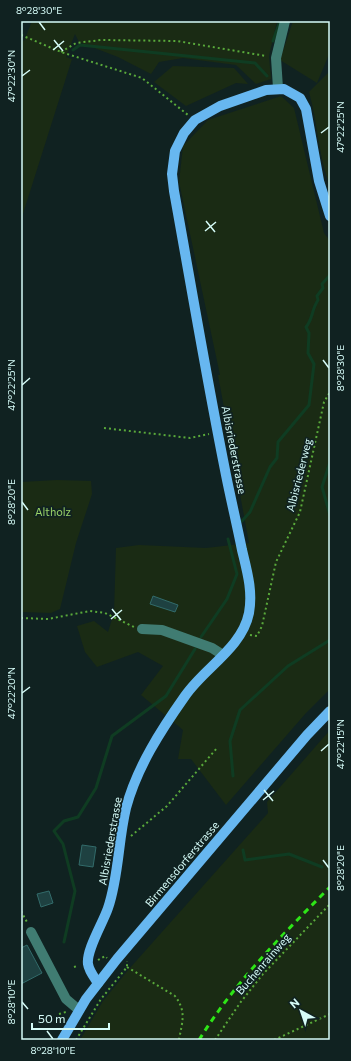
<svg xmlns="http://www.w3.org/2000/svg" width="351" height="1061" font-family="Commissioner,sans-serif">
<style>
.green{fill:#1a2b14}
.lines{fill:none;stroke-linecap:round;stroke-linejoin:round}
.stream{stroke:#0f3c22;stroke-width:3}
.building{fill:#1e4141;stroke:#326b6a}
.path{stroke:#59a93b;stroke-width:2;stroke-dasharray:2 3;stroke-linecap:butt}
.minor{stroke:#407c72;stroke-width:10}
.major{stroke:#67b7f0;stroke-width:10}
.rail{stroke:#2ee517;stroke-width:3;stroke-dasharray:6 5;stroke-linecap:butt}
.ticks{fill:none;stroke:#d5fbf7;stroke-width:1.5}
.labels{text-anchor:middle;stroke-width:3.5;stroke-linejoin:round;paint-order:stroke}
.street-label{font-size:11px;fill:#d5fbf7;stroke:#102221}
.park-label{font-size:11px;fill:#9ad468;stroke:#102221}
.neatline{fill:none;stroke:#d5fbf7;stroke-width:1.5}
.ticks-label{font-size:10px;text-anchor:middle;fill:#d5fbf7}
</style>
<rect width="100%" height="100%" fill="#102221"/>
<g class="green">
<path d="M32,21H277L269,56L271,79L256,84L236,65L183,58L159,62L151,74L118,57L79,42L75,34L66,57L72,59L21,220V45L23,40L24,41Z"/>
<path d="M293,21H330V52L317,83L280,60Z"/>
<path d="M173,66L234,68L248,84L236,83L186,106L154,82Z"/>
<path d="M330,71V186C318,156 318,123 309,92Z"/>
<path d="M281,96L294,108L324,233L330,241V689L306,713L226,805L191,759H178L183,730L141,695L163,666L138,652L97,667L85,652L77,626L94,621L108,632L114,613L116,548L139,545L206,548L249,543L218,375H220L179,182L183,146L208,120Z"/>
<path d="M57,480L91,481L92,494L76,543L60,609L51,613L21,612V482Z"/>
<path d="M330,730V1040H80L103,1001L129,969L268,813L267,802Z"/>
</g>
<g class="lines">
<g class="stream">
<path d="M273,41L280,21"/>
<path d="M73,50L80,45L255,63L267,76"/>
<path d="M330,448V462L322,487L330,515"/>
<path d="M242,521L250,512L270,467L277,458L278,442L309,405L314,364L308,353L309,333L306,327C313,319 311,311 318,300L317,296L323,288L322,284L330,275"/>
<path d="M201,637L227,599L237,574L228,539"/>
<path d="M233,776L230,741L240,710L288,666L330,640"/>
<path d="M243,850L245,860L289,854L322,867"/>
<path d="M64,942L75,891L63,844L54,831L64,821L78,817L96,788L112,736L166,696L195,649"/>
</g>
</g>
<g class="building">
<path d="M153,596L178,605L175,612L150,604Z"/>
<path d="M82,845L96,847L93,867L79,865Z"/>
<path d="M49,891L53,903L41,907L37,894Z"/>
<path d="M27,945L42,973L21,984V948Z"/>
</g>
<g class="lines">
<g class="path">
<path d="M21,35L61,52L142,78L188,115"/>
<path d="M61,52L76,43L101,40L177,41L266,56"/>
<path d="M104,428L190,438L209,434"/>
<path d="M21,618L48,619L90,611L105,613L134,627"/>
<path d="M250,635L257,636L262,626L276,562L300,512L324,402L330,392"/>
<path d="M131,836L167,806L217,748"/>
<path d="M21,911L28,924"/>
<path d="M98,960L105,956L107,958"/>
<path d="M74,967L77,966"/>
<path d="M127,967L175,996C187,1012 182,1022 179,1040"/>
<path d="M59,1014L66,1012"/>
<path d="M76,1040L101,999L127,967V961"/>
<path d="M215,1040L240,1003L263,974L330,904"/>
<path d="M274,1040L330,1014"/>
</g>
<g class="minor">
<path d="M278,88L276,58L285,21"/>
<path d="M142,629L162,630L212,648L223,655"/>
<path d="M31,932L66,999L79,1010"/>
</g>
<g class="major">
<path d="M98,983C94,977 89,971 88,964C86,950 103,923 108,908C119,876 118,841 126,808C137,767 161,730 185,696C204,668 242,648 249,613C253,591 247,571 242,550C237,525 231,500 226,475C207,381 191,285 174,191L172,174L175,151L184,133L195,120L220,106L266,90L284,89L300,98L306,109L319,181L330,216"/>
<path d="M62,1040L86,999L117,959L307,735L330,711"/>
</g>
<path class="rail" d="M199,1040C235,982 282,935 330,887"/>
</g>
<path class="ticks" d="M39,22L45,30M54,40L63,51M53,50L64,41M22,76L30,70M321,133L329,127M206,221L215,232M205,231L216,222M323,360L329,368M22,385L30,378M22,502L28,510M112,609L121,620M111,619L122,610M22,693L30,687M321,751L329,744M264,790L273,801M263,800L274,791M323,860L329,868M22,1002L28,1009M47,1031L53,1039"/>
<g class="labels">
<g class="street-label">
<text transform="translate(234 450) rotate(79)" y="4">Albisriederstrasse</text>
<text transform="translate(299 475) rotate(-76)" y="4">Albisriederweg</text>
<text transform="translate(110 841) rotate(-80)" y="4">Albisriederstrasse</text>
<text transform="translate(182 864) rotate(-50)" y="4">Birmensdorferstrasse</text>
<text transform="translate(263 964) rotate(-49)" y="4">Buchenrainweg</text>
</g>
<g class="park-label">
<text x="53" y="516">Altholz</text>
</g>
</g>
<rect width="351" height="1061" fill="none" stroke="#102221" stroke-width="44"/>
<g transform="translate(301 1011) rotate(320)" stroke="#102221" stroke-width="3" paint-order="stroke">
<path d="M0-3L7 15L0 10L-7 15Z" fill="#d5fbf7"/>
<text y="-6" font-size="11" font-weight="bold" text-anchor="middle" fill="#d5fbf7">N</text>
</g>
<path d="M32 1023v6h77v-6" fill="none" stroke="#d5fbf7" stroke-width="2"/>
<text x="38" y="1023" font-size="12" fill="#d5fbf7" stroke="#102221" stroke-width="3" paint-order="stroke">50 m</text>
<rect x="22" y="22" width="307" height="1017" class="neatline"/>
<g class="ticks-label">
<text x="39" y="14">8°28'30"E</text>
<text transform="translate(11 76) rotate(-90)" y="4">47°22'30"N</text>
<text transform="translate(340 127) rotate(-90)" y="4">47°22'25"N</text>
<text transform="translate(340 368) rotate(-90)" y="4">8°28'30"E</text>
<text transform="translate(11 385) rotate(-90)" y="4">47°22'25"N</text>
<text transform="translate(11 502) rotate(-90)" y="4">8°28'20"E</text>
<text transform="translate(11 693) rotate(-90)" y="4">47°22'20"N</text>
<text transform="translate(340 744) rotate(-90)" y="4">47°22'15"N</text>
<text transform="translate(340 868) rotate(-90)" y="4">8°28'20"E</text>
<text transform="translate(11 1002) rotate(-90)" y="4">8°28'10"E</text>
<text x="53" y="1054">8°28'10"E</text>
</g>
</svg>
